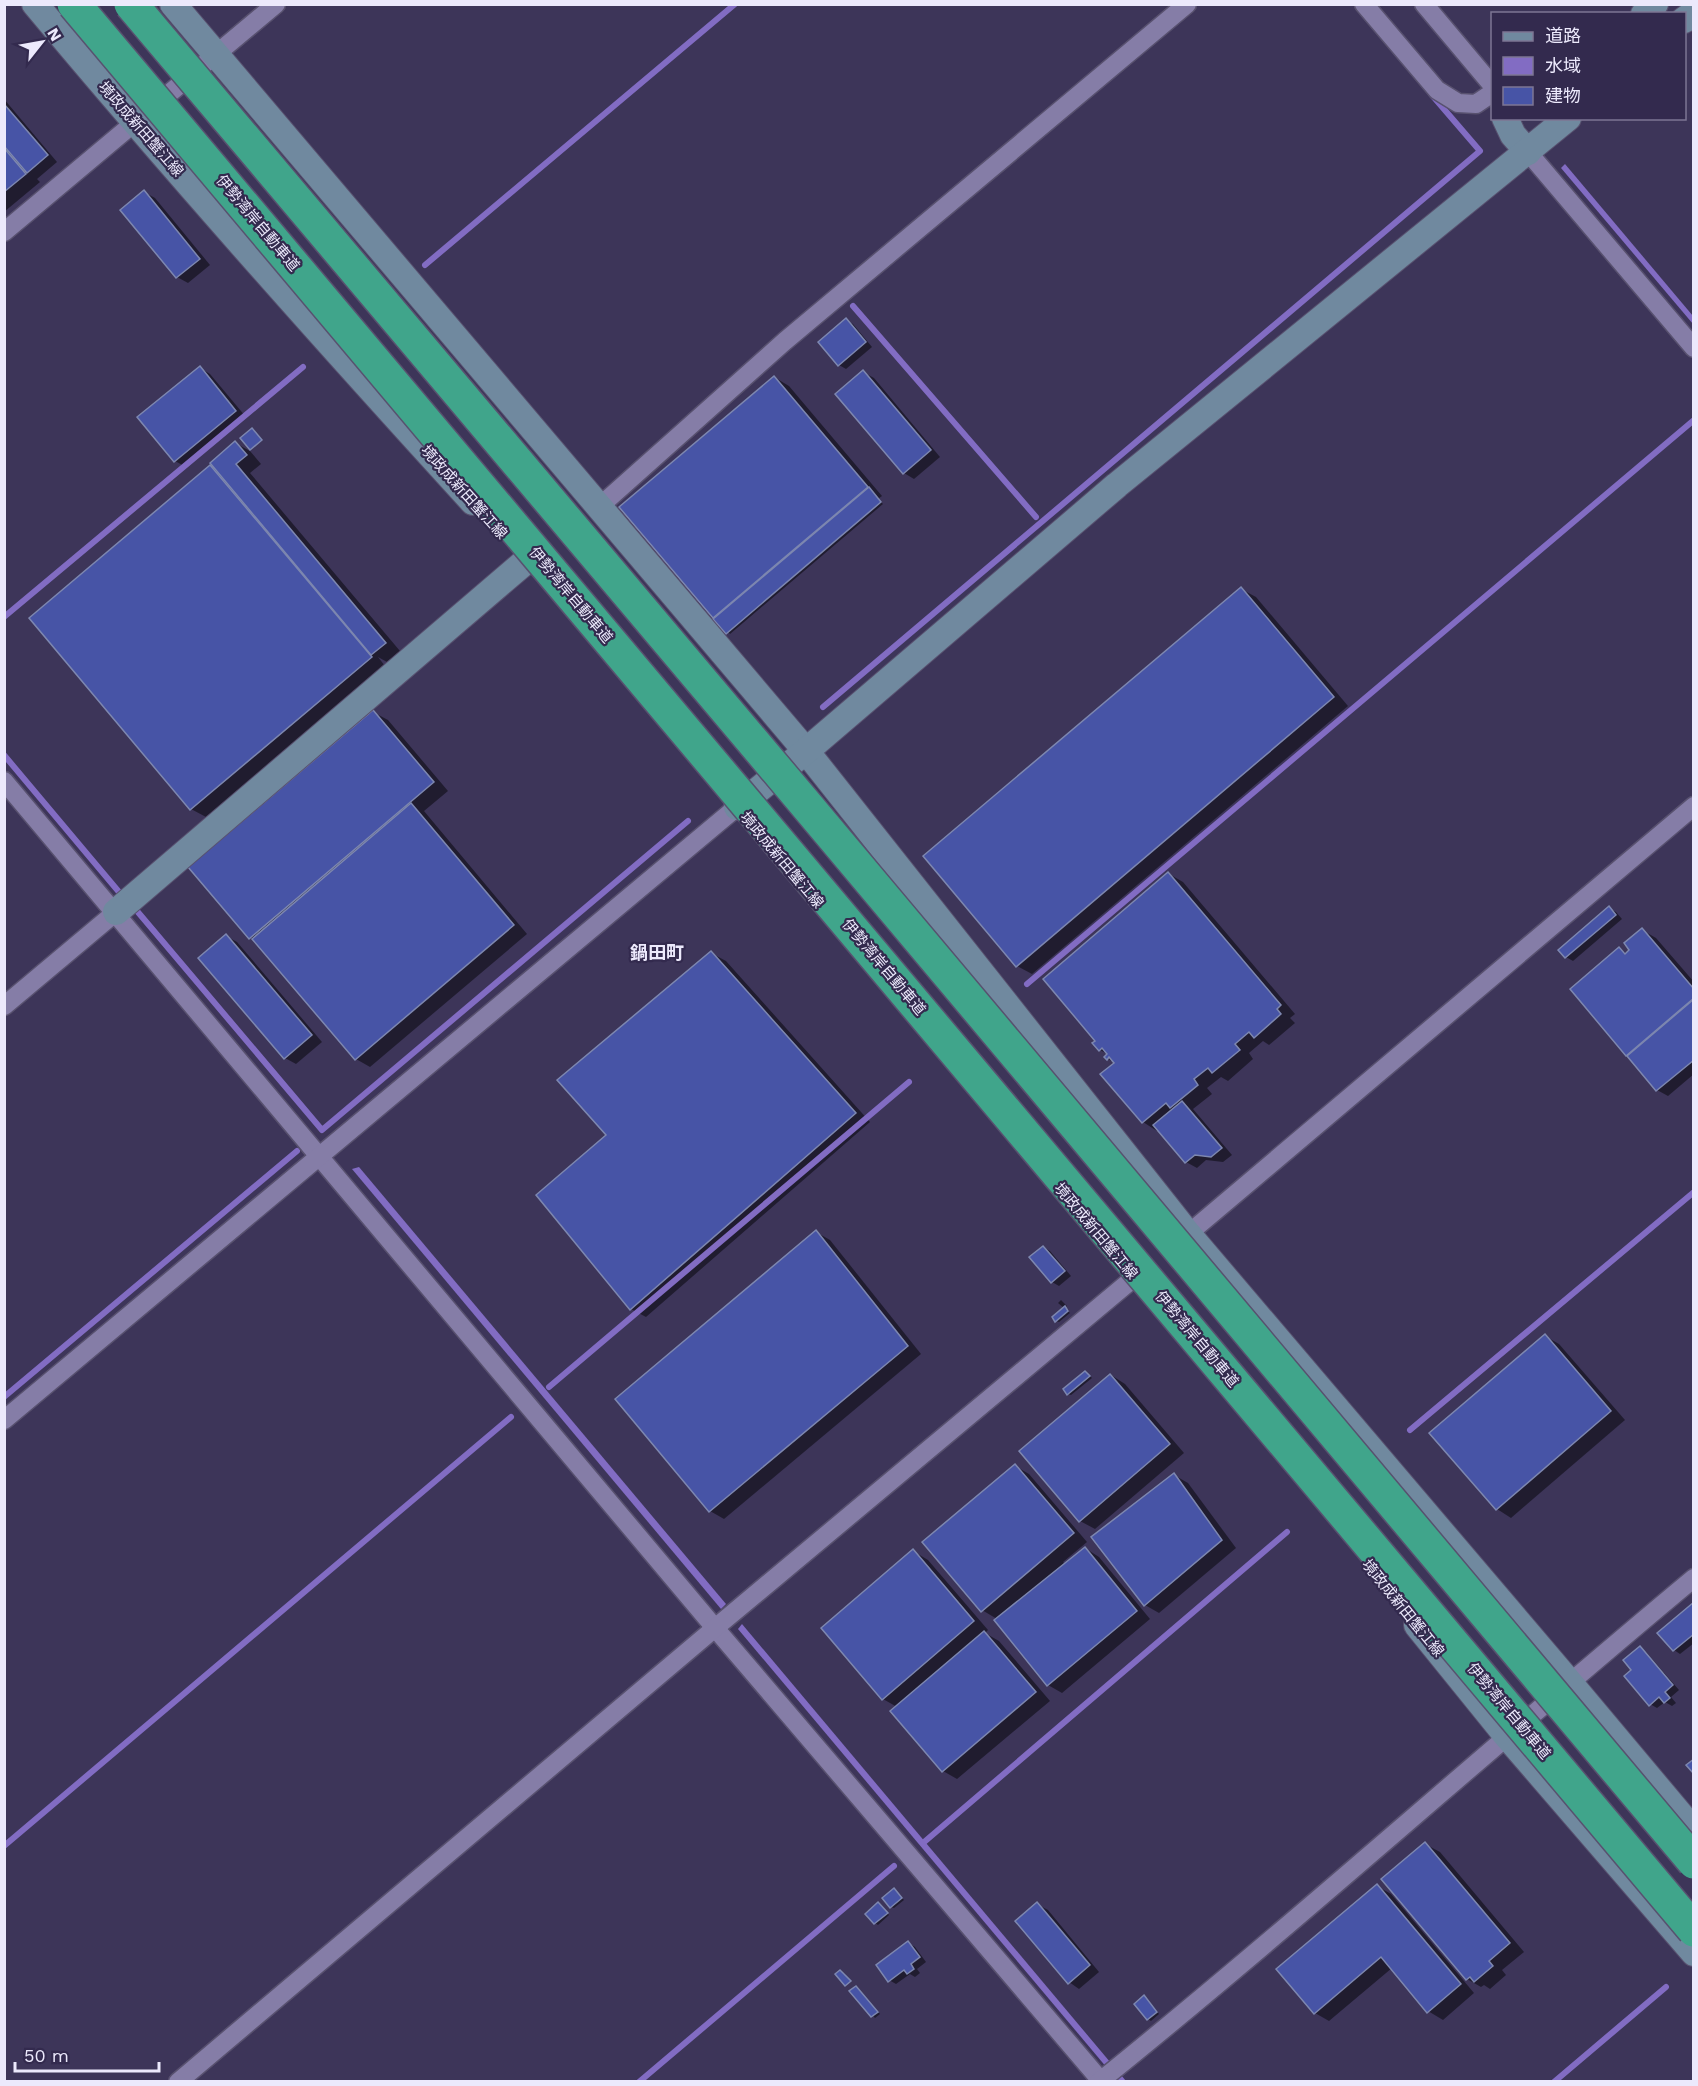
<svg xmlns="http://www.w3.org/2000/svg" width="1698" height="2086" font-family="'Work Sans','Noto Sans JP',sans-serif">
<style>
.water{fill:#826cc3}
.shadow{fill:#0007}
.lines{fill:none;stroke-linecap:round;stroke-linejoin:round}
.stream{stroke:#826cc3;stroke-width:6}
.building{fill:#4754a6;stroke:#7d87b0;stroke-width:1.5}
.street-casing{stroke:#58516f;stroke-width:21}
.secondary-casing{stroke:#58516f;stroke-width:28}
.street{stroke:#857da7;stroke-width:18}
.secondary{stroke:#70899f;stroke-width:26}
.highway-bridge-casing{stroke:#58516f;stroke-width:36;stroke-linecap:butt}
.highway-bridge{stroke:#40a58b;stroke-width:33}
.labels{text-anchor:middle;stroke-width:4.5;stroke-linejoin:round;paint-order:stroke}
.street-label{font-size:15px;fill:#ece9fc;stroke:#332a4e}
.quarter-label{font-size:18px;font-weight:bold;fill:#ece9fc;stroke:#332a4e}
</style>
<rect width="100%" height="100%" fill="#3d3559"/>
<g class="water">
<path d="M1565,164L1693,316V324L1561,168Z"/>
<path d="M359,1167L726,1604L721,1609L352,1169Z"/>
<path d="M742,1624L1126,2081H1118L738,1629Z"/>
</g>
<g class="shadow">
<path d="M4,99L57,162L37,179L40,182L4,212Z"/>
<path d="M144,192L155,198L210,265L188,283L177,277Z"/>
<path d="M846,320L853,324L872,347L846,369L839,365Z"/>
<path d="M200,368L210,374L246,417L186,467L175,461Z"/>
<path d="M863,372L874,378L940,457L914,479L904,473Z"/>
<path d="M774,377L789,386L882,496L878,499L883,504L730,634L714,617Z"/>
<path d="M235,443L250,451L261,464L250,473L400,651L387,662L378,657L385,666L206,817L191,809L31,618L210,467L219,472Z"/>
<path d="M1241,589L1256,597L1348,706L1032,974L1017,966Z"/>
<path d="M373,712L388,720L448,791L424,811L527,934L370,1067L356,1059L190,867Z"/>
<path d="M1169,874L1183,882L1295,1014L1290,1018L1295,1023L1269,1045L1263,1041L1249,1053L1253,1059L1228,1081L1221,1077L1207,1088L1212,1094L1193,1109L1232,1155L1223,1162L1206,1160L1197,1168L1186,1162L1159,1130L1157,1131L1143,1122L1102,1074L1115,1063L1108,1059L1109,1055L1100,1050Z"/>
<path d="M1609,908L1616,912L1622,919L1573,961L1566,957L1560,950Z"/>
<path d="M1642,930L1656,938L1694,982V1074L1668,1096L1657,1090L1572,989L1619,949L1627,954Z"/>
<path d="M226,936L237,942L322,1042L296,1064L285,1058Z"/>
<path d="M711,953L726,961L870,1122L646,1317L631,1309L539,1196L608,1135Z"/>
<path d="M816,1232L830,1240L921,1354L724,1519L710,1511Z"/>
<path d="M1043,1247L1050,1251L1071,1276L1059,1286L1052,1282Z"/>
<path d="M1061,1300L1067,1306L1065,1308L1070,1313L1059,1322L1056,1321L1064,1308L1058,1303Z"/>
<path d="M1545,1336L1559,1344L1625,1420L1511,1518L1497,1509Z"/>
<path d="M1085,1372L1092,1378L1071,1395L1068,1394Z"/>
<path d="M1111,1375L1125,1384L1184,1453L1095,1529L1080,1521Z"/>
<path d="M1015,1466L1029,1474L1087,1542L1063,1562L1065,1564L1085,1548L1099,1557L1150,1619L1062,1693L1048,1685L997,1619L982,1610Z"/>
<path d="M1174,1475L1188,1483L1236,1548L1159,1613L1145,1605Z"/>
<path d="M913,1551L928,1560L988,1630L985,1633L999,1641L1050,1701L957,1779L943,1771L897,1707L883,1699Z"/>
<path d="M1694,1604V1643L1680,1654L1674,1650Z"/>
<path d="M1640,1648L1646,1652L1679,1690L1671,1697L1676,1703L1672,1706L1665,1702L1657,1708L1650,1704L1634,1670Z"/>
<path d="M1425,1844L1440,1852L1524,1952L1502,1970L1506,1975L1490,1989L1484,1985L1481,1987L1467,1979Z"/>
<path d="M1377,1886L1391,1894L1474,1993L1443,2020L1428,2011L1392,1968L1329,2021L1315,2013Z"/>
<path d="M894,1890L904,1900L894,1908L891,1907Z"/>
<path d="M1037,1904L1048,1910L1099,1972L1079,1989L1069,1982Z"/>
<path d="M881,1906L889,1915L878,1925L875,1923Z"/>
<path d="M908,1943L915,1947L926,1962L917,1969L920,1973L915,1977L910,1974L896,1984L889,1980Z"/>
<path d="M856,1988L880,2014L875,2018L852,1992Z"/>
<path d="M1147,1998L1159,2014L1151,2021L1148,2019Z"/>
</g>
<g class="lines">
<g class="stream">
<path d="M425,265L735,4"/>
<path d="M853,306L1036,517"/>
<path d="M4,617L303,367"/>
<path d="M823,707L1480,151L1431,94"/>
<path d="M4,755L119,892"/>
<path d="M137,911L322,1130L688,821"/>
<path d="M1027,984L1694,420"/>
<path d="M549,1387L909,1082"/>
<path d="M4,1397L297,1151"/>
<path d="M1410,1430L1694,1192"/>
<path d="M923,1843L1287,1532"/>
<path d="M4,1846L511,1417"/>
<path d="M639,2082L894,1866"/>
<path d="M1554,2082L1666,1987"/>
</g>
</g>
<g class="building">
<path d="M4,104L48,155L27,173L4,146Z"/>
<path d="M4,148L26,174L4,192Z"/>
<path d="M144,190L200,259L176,278L120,210Z"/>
<path d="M846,318L866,342L838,366L818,342Z"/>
<path d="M200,366L236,411L174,462L137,417Z"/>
<path d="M863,370L931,450L903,474L835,394Z"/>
<path d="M774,376L868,487L713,618L619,507Z"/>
<path d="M252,428L262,440L250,450L240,438Z"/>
<path d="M235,441L247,455L236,464L386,643L371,655L210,463Z"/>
<path d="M210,465L372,657L190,810L29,618Z"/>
<path d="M869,487L881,502L726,634L713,619Z"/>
<path d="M1241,587L1334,697L1016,967L923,856Z"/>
<path d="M373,710L434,782L249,939L188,867Z"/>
<path d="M411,803L514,925L355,1060L252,939Z"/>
<path d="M1168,872L1281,1005L1277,1009L1281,1014L1254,1038L1249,1032L1235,1044L1240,1050L1212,1073L1208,1068L1194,1079L1198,1085L1170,1108L1166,1103L1142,1123L1100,1074L1114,1063L1109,1057L1107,1060L1104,1057L1107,1054L1102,1048L1099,1051L1092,1043L1095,1041L1043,979Z"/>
<path d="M1609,906L1616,915L1565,958L1558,950Z"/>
<path d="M1642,928L1694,989V998L1626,1056L1570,989L1619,947L1625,954L1629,950L1624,943Z"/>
<path d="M226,934L312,1035L284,1059L198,958Z"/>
<path d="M711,951L856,1113L630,1310L536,1195L606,1135L557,1080Z"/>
<path d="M1694,999V1060L1656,1091L1627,1056Z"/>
<path d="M1182,1101L1222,1148L1211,1157L1195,1155L1185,1163L1153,1125Z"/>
<path d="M816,1230L908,1346L709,1512L615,1399Z"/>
<path d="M1043,1246L1065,1271L1051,1283L1029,1257Z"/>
<path d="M1065,1306L1068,1311L1055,1322L1052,1317Z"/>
<path d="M1545,1334L1611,1411L1496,1510L1429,1433Z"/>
<path d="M1085,1371L1090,1376L1067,1395L1063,1389Z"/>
<path d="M1110,1374L1170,1444L1079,1522L1019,1451Z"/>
<path d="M1015,1464L1074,1533L981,1612L922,1542Z"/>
<path d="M1174,1473L1222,1540L1144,1606L1091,1537Z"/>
<path d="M1085,1547L1137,1611L1047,1686L994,1620Z"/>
<path d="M913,1549L974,1621L882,1700L821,1628Z"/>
<path d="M1694,1602V1634L1673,1651L1657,1633Z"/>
<path d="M984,1631L1036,1692L942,1772L890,1711Z"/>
<path d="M1640,1646L1673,1685L1665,1692L1670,1698L1664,1703L1659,1697L1649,1706L1624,1676L1631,1670L1623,1660Z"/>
<path d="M1694,1759V1774L1686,1765Z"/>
<path d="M1425,1842L1510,1943L1489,1961L1493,1966L1474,1982L1470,1977L1466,1980L1381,1879Z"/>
<path d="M1377,1884L1461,1984L1427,2013L1381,1957L1314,2014L1276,1969Z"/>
<path d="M894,1888L902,1898L890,1908L882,1898Z"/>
<path d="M878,1902L888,1913L874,1924L865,1914Z"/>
<path d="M1037,1902L1090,1965L1068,1984L1015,1921Z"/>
<path d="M908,1941L920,1957L911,1964L914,1969L907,1974L904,1970L888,1982L876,1965Z"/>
<path d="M840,1970L851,1981L845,1986L835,1974Z"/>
<path d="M856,1986L878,2012L871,2017L849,1991Z"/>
<path d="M1144,1995L1157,2012L1147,2020L1134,2004Z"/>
</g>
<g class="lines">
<g class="street-casing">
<g id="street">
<path d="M1364,4L1437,90L1458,103L1476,104L1492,93"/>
<path d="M1424,4L1492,85"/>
<path d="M1528,152L1694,348"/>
<path d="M4,232L276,4"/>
<path d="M599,507L785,341L1187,4"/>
<path d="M4,781L715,1628L1102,2082"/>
<path d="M4,1006L116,912"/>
<path d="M1188,1234L1694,806"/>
<path d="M4,1420L737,807"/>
<path d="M178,2082L715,1628L1135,1277"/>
<path d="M1099,2082C1301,1919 1494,1744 1694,1578"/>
</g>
</g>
<g class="secondary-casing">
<g id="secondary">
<path d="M35,4C177,174 324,339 473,502"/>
<path d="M173,4L806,751L1188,1234L1569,1682L1694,1831"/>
<path d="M1644,14L1655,4"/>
<path d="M1684,20L1694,13"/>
<path d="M1505,118L1513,135L1528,152"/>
<path d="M737,807L806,751L1117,485L1568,118"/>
<path d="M116,912L526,561"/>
<path d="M1417,1625L1506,1735L1694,1953"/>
</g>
</g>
<use href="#street" class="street"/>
<use href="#secondary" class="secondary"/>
<g class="highway-bridge-casing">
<g id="highway-bridge">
<path d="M74,4L1694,1930"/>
<path d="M131,4L808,807L1694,1862"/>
</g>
</g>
<use href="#highway-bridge" class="highway-bridge"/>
</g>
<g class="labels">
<g class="street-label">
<text transform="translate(141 129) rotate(49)" y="5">境政成新田蟹江線</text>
<text transform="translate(258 223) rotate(50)" y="5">伊勢湾岸自動車道</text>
<text transform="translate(464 492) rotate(48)" y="5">境政成新田蟹江線</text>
<text transform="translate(571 595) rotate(50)" y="5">伊勢湾岸自動車道</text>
<text transform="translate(782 860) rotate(50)" y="5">境政成新田蟹江線</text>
<text transform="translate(884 967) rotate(50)" y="5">伊勢湾岸自動車道</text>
<text transform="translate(1096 1231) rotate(50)" y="5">境政成新田蟹江線</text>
<text transform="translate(1197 1339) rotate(50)" y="5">伊勢湾岸自動車道</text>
<text transform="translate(1403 1608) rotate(51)" y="5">境政成新田蟹江線</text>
<text transform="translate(1509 1711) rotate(50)" y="5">伊勢湾岸自動車道</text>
</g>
<g class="quarter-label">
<text x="657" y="959">鍋田町</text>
</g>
</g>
<rect width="1698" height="2086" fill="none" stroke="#ece9fc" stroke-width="12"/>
<rect x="1491" y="12" width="195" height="108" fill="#332a4e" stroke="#7d7694" stroke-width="1.5"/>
<rect x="1503" y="32" width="30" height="9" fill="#70899f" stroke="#7d7694" stroke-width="1.5"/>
<text x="1545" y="42" font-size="18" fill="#ece9fc">道路</text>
<rect x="1503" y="57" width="30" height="18" fill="#826cc3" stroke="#7d7694" stroke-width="1.5"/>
<text x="1545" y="72" font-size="18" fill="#ece9fc">水域</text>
<rect x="1503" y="87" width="30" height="18" fill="#4754a6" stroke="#7d7694" stroke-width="1.5"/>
<text x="1545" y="102" font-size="18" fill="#ece9fc">建物</text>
<g transform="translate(42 42) rotate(59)" stroke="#332a4e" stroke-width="4.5" paint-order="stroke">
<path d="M0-4.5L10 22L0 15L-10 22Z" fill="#ece9fc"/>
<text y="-9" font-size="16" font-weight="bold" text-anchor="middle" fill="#ece9fc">N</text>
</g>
<path d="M15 2062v9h144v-9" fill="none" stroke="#ece9fc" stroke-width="3"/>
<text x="24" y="2062" font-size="18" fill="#ece9fc" stroke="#332a4e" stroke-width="4.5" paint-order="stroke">50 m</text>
</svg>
